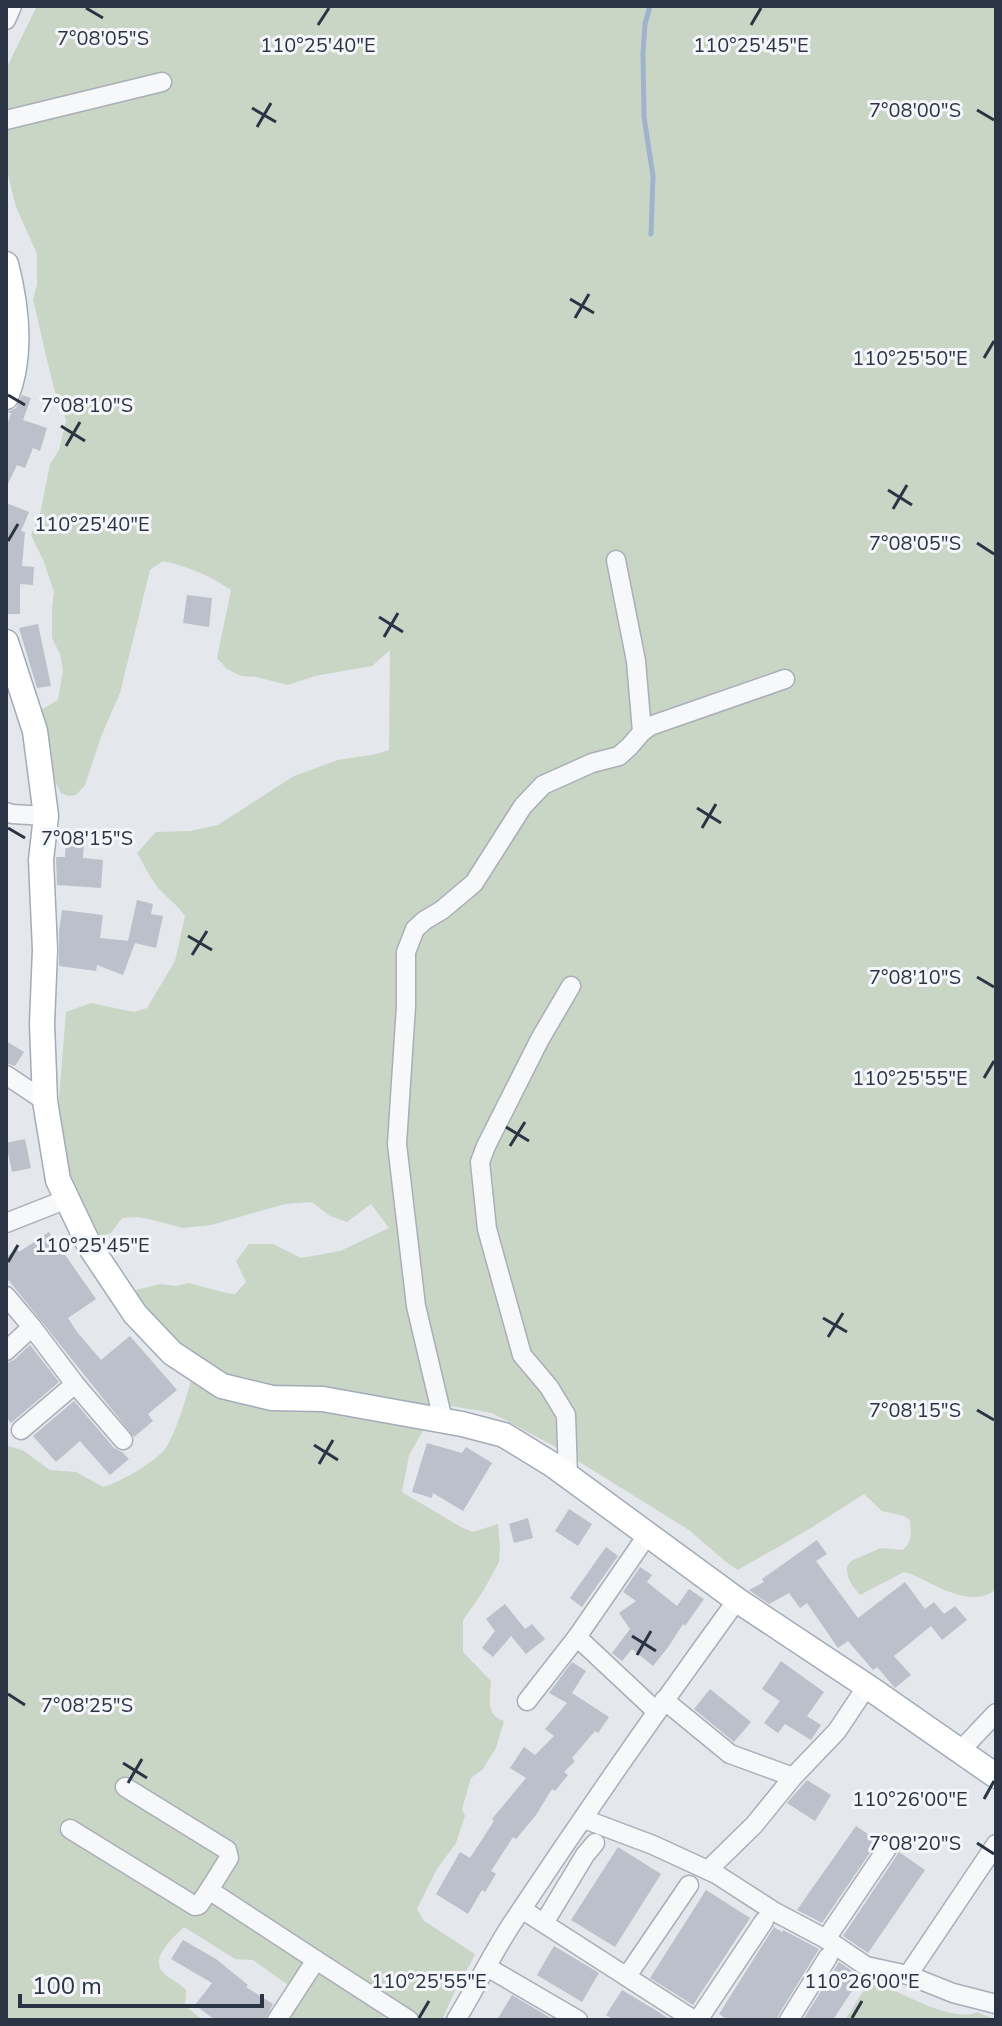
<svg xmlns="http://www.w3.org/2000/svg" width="1002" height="2026" font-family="'Nunito Sans',sans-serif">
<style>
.green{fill:#c9d6c5}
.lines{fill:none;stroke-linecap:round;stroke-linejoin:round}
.stream{stroke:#9fb4cc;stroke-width:5}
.building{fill:#bbc0ca}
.minor-casing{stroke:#a9aeb7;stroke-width:21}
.major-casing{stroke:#a3abb8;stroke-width:27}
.minor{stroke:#f7f8fa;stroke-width:18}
.major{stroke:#fff;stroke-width:24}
.ticks{fill:none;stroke:#2b3445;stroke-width:3}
.ticks-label{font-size:20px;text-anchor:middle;fill:#2b3445;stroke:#f4f6f9;stroke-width:6;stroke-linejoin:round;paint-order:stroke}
</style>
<rect width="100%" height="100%" fill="#e4e7ec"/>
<g class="green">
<path d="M37,6H996V1589C973,1610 934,1584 911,1574L904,1572L860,1595C853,1586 846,1579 847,1566L851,1561L881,1548L903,1550C913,1541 911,1532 910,1520L904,1516L882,1511L864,1494L806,1531L738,1570L726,1562L689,1530L552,1445L492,1413L439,1404L409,1455L402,1492L461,1527L473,1532L498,1524L500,1547L499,1562L482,1593L463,1620V1652L491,1681C490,1698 485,1715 504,1721L496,1748L483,1769L471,1778L462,1809L465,1816L456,1843L437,1869L417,1909L424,1921L475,1954L470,1965L461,1977L442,2020H393L387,2016L373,2020H290L301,2000L298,1992L253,1960L235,1959L184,1927C175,1936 152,1955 161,1970C167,1978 179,1982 186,1990L185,2006L203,2020H6V1445L24,1451L50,1470L76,1472L103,1487C119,1483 159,1460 167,1446C180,1424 189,1386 197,1361L157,1325L132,1291L160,1284L176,1286L189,1283L226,1293L235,1294L246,1282L236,1261L249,1244H273L301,1258L340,1251L389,1228L371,1204L347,1222L330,1216L312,1202L285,1204L211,1225L183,1228L153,1220L137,1217L122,1218L111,1233L95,1238L71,1191L58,1111L66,1012L91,1003L134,1012L147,1008L175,961L185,916C178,906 170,900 162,892C151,881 145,866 137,853L156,832L190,831L218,825L294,776L338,760L377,754L389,750L390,650L372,666L315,676L288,685L256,677L241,676L227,669L217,658L231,590C211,576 187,566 163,561L150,570L120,693L102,734L85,785L76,795L68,796L61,793L54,779L39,711L58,700L63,670L60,654L52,638V607L54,592L44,562L31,535L40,514L50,464L59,450L66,421L62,405L55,392L51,377L33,299L37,285V254L16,207L6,167V69Z"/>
<path d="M871,1979C895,1990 953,2024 977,2012L996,2020H845Z"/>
</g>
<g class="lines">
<path class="stream" d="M650,6L645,24L643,53L644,117L653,176L651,234"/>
</g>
<g class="building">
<path d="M22,395L31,398L23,420L47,428L40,451L33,448L25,468L17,465L6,488V429L11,413L7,412L16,408Z"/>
<path d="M6,503L29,512L21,531L25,532L22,566L34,567L33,585L20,584V614H6Z"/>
<path d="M187,595L212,598L209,627L183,623Z"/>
<path d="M38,624L51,686L37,688L19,628Z"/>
<path d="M66,840L84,841L83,858L103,860L101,888L57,885L56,857H65Z"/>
<path d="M137,900L153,904L151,914L163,916L156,948L135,943L123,975L97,965L96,971L59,966V931L62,910L103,915L100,938L130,941H128Z"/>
<path d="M6,1041L24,1052L15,1066L6,1063Z"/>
<path d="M25,1139L31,1168L12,1172L6,1143Z"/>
<path d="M49,1232L96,1299L68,1318L77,1332L101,1360L130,1336L177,1390L148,1414L153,1421L134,1437L6,1277V1257L17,1249L19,1252Z"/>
<path d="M30,1345L59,1382L11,1423L6,1417V1363L14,1360Z"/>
<path d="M74,1401L114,1448L122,1452L129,1459L110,1475L80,1441L56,1462L33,1436Z"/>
<path d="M427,1443L462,1453L466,1447L492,1463L463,1511L433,1493L432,1498L412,1492Z"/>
<path d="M569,1509L592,1524L578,1546L555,1531Z"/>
<path d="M528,1518L533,1538L514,1543L509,1524Z"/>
<path d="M817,1540L827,1554L816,1561L858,1618L905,1582L925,1609L934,1602L944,1614L955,1606L967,1620L942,1640L931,1626L894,1656L911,1675L895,1688L877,1667L873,1670L848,1641L838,1648L807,1603L800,1608L789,1593L769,1604L749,1590L764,1582L762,1579Z"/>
<path d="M606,1547L618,1556L582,1607L570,1598Z"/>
<path d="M640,1567L652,1575L647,1582L677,1606L689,1589L704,1599L685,1626L683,1624L669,1646L653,1666L632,1649L622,1661L612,1653L630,1629L619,1613L636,1601L623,1592Z"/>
<path d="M505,1604L525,1629L532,1624L545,1639L526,1654L511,1636L493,1657L482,1648L495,1631L486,1619Z"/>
<path d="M781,1661L824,1692L807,1716L821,1725L811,1740L785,1724L778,1733L764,1723L780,1701L762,1689Z"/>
<path d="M572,1662L586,1671L572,1693L609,1717L598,1733L595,1731L572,1758L575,1761L564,1772L568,1775L555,1791L552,1789L536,1815L516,1839L513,1837L491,1871L496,1874L485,1892L482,1890L468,1914L436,1894L460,1852L470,1858L494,1821L492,1819L526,1778L510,1768L524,1747L535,1755L554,1736L545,1729L567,1703L549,1693Z"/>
<path d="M710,1689L751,1722L734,1742L694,1709Z"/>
<path d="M807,1780L831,1795L815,1821L787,1803Z"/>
<path d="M856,1826L878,1841L822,1923L797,1910Z"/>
<path d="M618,1847L661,1874L615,1947L571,1920Z"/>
<path d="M899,1852L925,1870L868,1953L843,1936Z"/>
<path d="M706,1890L750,1918L693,2005L650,1978Z"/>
<path d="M774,1927L782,1932L783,1930L819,1949L779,2014L777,2020H728L719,2014Z"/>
<path d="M183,1940L216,1959L248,1985L246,1987L273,2004L265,2020H215L195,2005L212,1983L171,1959Z"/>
<path d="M554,1946L599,1973L582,2002L537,1975Z"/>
<path d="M839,1962L861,1977L833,2020H803Z"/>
<path d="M622,1990L652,2008L671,2020H614L606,2015Z"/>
<path d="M512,1995L554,2020H497Z"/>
</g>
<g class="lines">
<g class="minor-casing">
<g id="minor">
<path d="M6,20L12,6"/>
<path d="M6,120L162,82"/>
<path d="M616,560L636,661L642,732"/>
<path d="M6,812L12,814L46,816"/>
<path d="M6,1075L45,1101"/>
<path d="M6,1223L67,1199"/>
<path d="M6,1296L32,1327L75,1384L123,1440"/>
<path d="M6,1351L32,1327"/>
<path d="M443,1420L416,1306L397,1144L406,1006V952L415,929L425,920L442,910L474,883L523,806L543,785L592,763L619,756L630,746L642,732L650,726L785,679"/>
<path d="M21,1430L75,1384"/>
<path d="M568,1476L566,1415L549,1387L522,1355L487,1229L480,1162L486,1146L540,1039L571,986"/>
<path d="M577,1637L656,1711"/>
<path d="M664,1700L730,1754L793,1777"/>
<path d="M527,1701L577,1637L648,1534"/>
<path d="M960,1751L996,1713"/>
<path d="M125,1787L227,1850L229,1858L209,1890L316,1960"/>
<path d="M584,1819L653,1845L716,1874L775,1912L826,1939L866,1966L908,1975L953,1993L996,2004"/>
<path d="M70,1829L195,1906L199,1905L209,1890"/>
<path d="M708,1870L754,1825L793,1777L837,1731L867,1686"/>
<path d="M523,1910L694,2020"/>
<path d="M544,1923L585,1855L595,1843"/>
<path d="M826,1939L888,1847"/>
<path d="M487,1967L578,2020"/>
<path d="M908,1975L996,1844"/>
<path d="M627,1976L689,1885"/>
<path d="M277,2020L316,1960L409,2020"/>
<path d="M456,2020C475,1989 491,1956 511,1925C584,1815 659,1707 737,1600"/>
<path d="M698,2020L764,1921"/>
<path d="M789,2020L828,1957"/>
</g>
</g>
<g class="major-casing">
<g id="major">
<path d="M6,264C17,307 23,355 6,397"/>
<path d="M6,642L35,731L46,816L41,860L45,950L42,1024L45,1101L58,1180L89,1245L135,1314L172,1353L222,1386L272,1398L323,1399L462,1424L504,1435L553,1465L737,1600L871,1689L996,1776"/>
</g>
</g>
<use href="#minor" class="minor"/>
<use href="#major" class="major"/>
</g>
<path class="ticks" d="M86,8L103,18M318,25L329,8M751,25L761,8M252,108L276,122M977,110L994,120M257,127L271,103M570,299L594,313M575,318L589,294M984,358L994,341M8,395L25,405M61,426L85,441M66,446L80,422M888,490L912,505M893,509L907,485M8,541L18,524M977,543L994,554M379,617L403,632M384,637L398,613M697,808L721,823M8,828L25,838M702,828L716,804M188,936L212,950M192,955L207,931M977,977L994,987M984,1078L994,1061M506,1127L529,1141M510,1146L525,1122M8,1262L18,1245M823,1318L847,1332M828,1337L843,1313M977,1410L994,1420M314,1445L338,1460M319,1464L333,1440M632,1636L656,1651M637,1655L651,1631M8,1694L25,1705M123,1763L147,1778M128,1783L142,1759M984,1799L994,1781M977,1843L994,1854M419,2018L429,2001M852,2018L862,2001"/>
<g class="ticks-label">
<text x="103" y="45">7°08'05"S</text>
<text x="318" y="52">110°25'40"E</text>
<text x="751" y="52">110°25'45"E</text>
<text x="915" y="117">7°08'00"S</text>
<text x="910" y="365">110°25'50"E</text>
<text x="87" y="412">7°08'10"S</text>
<text x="92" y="531">110°25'40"E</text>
<text x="915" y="550">7°08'05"S</text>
<text x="87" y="845">7°08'15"S</text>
<text x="915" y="984">7°08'10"S</text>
<text x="910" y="1085">110°25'55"E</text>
<text x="92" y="1252">110°25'45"E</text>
<text x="915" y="1417">7°08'15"S</text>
<text x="87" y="1712">7°08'25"S</text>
<text x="910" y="1806">110°26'00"E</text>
<text x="915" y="1850">7°08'20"S</text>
<text x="429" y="1988">110°25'55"E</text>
<text x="862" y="1988">110°26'00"E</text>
</g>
<rect width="1002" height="2026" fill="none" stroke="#2b3445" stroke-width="16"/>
<path d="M20 1994v12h242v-12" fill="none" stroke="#2b3445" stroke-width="4"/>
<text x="32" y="1994" font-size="24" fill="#2b3445" stroke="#f4f6f9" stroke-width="6" paint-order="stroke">100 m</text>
</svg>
